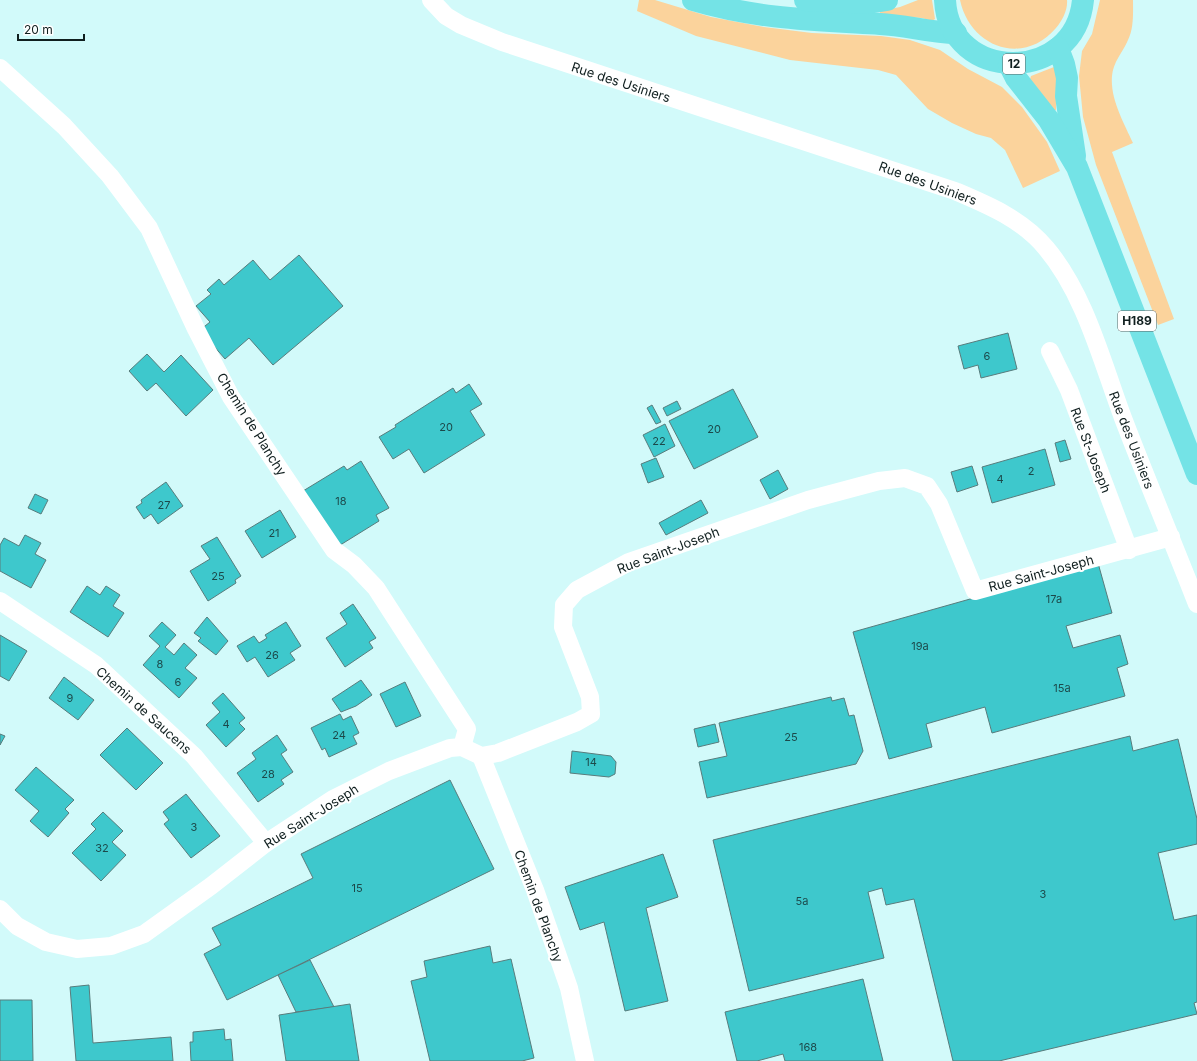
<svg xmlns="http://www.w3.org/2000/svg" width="1197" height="1061" font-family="Inter,sans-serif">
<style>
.green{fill:#fbd39c}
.building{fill:#3ec8cc;stroke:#587c7c}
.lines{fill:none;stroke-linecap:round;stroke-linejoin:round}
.minor{stroke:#fff;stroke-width:18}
.trunk{stroke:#74e3e6;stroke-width:22}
.labels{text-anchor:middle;stroke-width:4;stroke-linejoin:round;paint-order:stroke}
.number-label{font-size:11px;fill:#1c494a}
.shield{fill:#fff;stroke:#586262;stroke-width:1}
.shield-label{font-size:12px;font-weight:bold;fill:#101f1f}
.street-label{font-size:13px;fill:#101f1f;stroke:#fff}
</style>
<rect width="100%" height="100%" fill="#d2fafa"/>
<g class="green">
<path d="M639,0H655L711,17L764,27L812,33L881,36L910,40L940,50L968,69L1002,87L1022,107L1047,142L1060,171L1023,188L1005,150L991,138L976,134L952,123L928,109L896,75L878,70L790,60L696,36L637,11Z"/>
<path d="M918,0H932L935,19L932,21L922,18L880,15V11L900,7Z"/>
<path d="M960,0H1067C1068,10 1062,21 1056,28C1023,67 970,47 960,0Z"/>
<path d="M1100,0H1133C1133,13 1134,28 1128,40C1123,52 1113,62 1112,76C1110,99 1124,123 1133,143L1112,152L1174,319L1158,325L1096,165L1083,117L1079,76L1082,51L1092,34Z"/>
<path d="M1054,67L1056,69V110L1054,111L1030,79L1031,76Z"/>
</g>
<g class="building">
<path d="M299,255L343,306L273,365L249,338L225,359L200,330L210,322L196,306L211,294L207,290L219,279L224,285L253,260L270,280Z"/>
<path d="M1008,333L1017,369L981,378L978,365L964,369L958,346Z"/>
<path d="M147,354L164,372L181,355L213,390L186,416L156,383L147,391L129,371Z"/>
<path d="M469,384L482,404L470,411L485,435L424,473L409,449L393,459L379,437L396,427L395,425L453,388L456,393Z"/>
<path d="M733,389L758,437L694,469L669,421Z"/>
<path d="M677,401L681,409L667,416L663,408Z"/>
<path d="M652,405L661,422L656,424L647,408Z"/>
<path d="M665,424L675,446L654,457L643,435Z"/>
<path d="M1065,440L1071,459L1060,462L1055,443Z"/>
<path d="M1045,449L1055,485L992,503L982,467Z"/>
<path d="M656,458L664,477L648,483L641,464Z"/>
<path d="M361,461L389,508L376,515L379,521L337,547L303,491L344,466L347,470Z"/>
<path d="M972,466L978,485L957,492L951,472Z"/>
<path d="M778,470L788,489L770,499L760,480Z"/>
<path d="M166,482L183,506L158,524L151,514L144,519L136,507L142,503L141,500Z"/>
<path d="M35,494L48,500L41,514L28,508Z"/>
<path d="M701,500L708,513L666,535L659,523Z"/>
<path d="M280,510L296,537L262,558L245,531Z"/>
<path d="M25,535L41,543L35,554L46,560L31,588L0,571V545L4,538L19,546Z"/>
<path d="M217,537L241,576L235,580L236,583L208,601L190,571L210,559L201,546Z"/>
<path d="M1098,563L1112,613L1066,626L1073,648L1120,635L1128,664L1117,668L1125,696L992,733L985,707L926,724L932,747L889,759L853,632Z"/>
<path d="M87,586L100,595L106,586L120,595L113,606L124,613L108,637L70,612Z"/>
<path d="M353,604L376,638L369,642L373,648L345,667L326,638L347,624L340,613Z"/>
<path d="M207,617L228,641L216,655L198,641L201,638L194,633Z"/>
<path d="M162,622L176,635L165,647L174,655L184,643L197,655L185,668L197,678L179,698L143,665L160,646L149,636Z"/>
<path d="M286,622L301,646L290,653L295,660L268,677L255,657L247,662L237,646L254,636L259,643L267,638L265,635Z"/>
<path d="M0,635L27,651L9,681L0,676Z"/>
<path d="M64,677L94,700L78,720L49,698Z"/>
<path d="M361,680L372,695L356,706L341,712L332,699Z"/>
<path d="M405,682L421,716L396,727L380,694Z"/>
<path d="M223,693L245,718L239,723L245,729L226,747L206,725L220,712L212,703Z"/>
<path d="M831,697L832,701L844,698L849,716L854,715L863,751L856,764L707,798L699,762L727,756L719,723Z"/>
<path d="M340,714L343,720L351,716L359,733L353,736L357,744L329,757L325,748L322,750L311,728Z"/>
<path d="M715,724L719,742L698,747L694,729Z"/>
<path d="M127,728L163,763L136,790L100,755Z"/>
<path d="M0,734L5,736L0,745Z"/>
<path d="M277,735L287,750L281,754L293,772L281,780L284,784L258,802L237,773L256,759L252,753Z"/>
<path d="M1130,736L1133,751L1178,739L1197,819V844L1158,853L1174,920L1197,915V1002L1194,1003L1197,1014L999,1061H953L914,899L886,905L882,888L868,892L884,958L749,991L713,840Z"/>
<path d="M572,751L611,756L616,762L615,774L609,777L570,773Z"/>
<path d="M36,767L74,800L65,809L69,813L48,837L30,821L39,811L15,790Z"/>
<path d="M450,780L494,869L227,1000L204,954L221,945L212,928L313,878L301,854Z"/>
<path d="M186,794L220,836L191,858L164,824L169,820L163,812Z"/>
<path d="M103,812L123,831L112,842L126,855L101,881L72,853L96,829L91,824Z"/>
<path d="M663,854L678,897L646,908L668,1001L625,1011L604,922L580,930L565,887Z"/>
<path d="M490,946L493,963L511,959L534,1058L522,1061H430L411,981L427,977L424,961Z"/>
<path d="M310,960L334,1007L296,1012L278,975Z"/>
<path d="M863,979L883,1061H785L783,1054L757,1061H737L725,1012Z"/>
<path d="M89,985L93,1043L171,1037L173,1061H76L70,987Z"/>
<path d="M0,1000H32L33,1061H0Z"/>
<path d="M350,1004L359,1061H286L279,1015Z"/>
<path d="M224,1029L225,1040L231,1039L233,1061H191L190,1042H193V1032Z"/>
</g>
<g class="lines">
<g class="minor">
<path d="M431,0L446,16L461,25L502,42L955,191C988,205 1022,219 1046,248C1085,294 1102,362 1123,418C1147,481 1173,542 1197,604"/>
<path d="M0,68L64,126L110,176L149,228L196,329L231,397L334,550L354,565L376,588L467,729L462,747"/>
<path d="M1050,351L1069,390L1129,550"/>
<path d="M0,601L96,665L194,756L266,843"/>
<path d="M481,756L535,890L569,988L585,1061"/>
<path d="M0,909L17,926L46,942L77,949L111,946L144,934L211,886L266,843L333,799L389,771L450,748L462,747L481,756L498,753L577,722L591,714L590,697L563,627L564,605L577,590L629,562L808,500L879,481L905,478L927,486L939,504L975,591L1171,537"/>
</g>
<g class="trunk">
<path d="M693,0C757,19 814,20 880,24C906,25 930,33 956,33"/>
<path d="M805,0L868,3L887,0"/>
<path d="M945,0C949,83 1075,85 1083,0"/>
<path d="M1058,48L1064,64L1067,78L1066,96L1075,156"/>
<path d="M1009,64L1016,78L1049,120L1077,167L1197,474"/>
</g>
</g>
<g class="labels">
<g class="number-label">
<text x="987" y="360">6</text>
<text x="446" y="431">20</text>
<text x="714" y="433">20</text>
<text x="659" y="445">22</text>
<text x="1031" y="475">2</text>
<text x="1000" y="483">4</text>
<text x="341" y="505">18</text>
<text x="164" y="509">27</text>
<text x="274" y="537">21</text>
<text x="218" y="580">25</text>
<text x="1054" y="603">17a</text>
<text x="920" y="650">19a</text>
<text x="272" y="659">26</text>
<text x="160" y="668">8</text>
<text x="178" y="686">6</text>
<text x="1062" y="692">15a</text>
<text x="70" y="702">9</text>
<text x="226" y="728">4</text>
<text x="339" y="739">24</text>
<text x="791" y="741">25</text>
<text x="591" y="766">14</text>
<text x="268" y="778">28</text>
<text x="194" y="831">3</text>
<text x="102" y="852">32</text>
<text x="357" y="892">15</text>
<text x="1043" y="898">3</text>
<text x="802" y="905">5a</text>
<text x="808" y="1051">168</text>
</g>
<g class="shield">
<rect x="1003" y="54" width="22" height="20" rx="3"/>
<rect x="1118" y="311" width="38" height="20" rx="3"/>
</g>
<g class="shield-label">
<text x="1014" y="68">12</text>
<text x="1137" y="325">H189</text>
</g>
<g class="street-label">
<text transform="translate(621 82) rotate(18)" y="5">Rue des Usiniers</text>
<text transform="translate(928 183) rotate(20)" y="5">Rue des Usiniers</text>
<text transform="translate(252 424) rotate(58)" y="5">Chemin de Planchy</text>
<text transform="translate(1132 440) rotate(69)" y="5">Rue des Usiniers</text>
<text transform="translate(1091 450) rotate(69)" y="5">Rue St-Joseph</text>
<text transform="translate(668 550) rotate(-21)" y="5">Rue Saint-Joseph</text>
<text transform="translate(1041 573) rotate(-15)" y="5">Rue Saint-Joseph</text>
<text transform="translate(144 710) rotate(42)" y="5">Chemin de Saucens</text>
<text transform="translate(311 816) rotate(-32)" y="5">Rue Saint-Joseph</text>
<text transform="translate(539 906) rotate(70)" y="5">Chemin de Planchy</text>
</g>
</g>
<path d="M18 34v6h66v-6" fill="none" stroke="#101f1f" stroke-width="2"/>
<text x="24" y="34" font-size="12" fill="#101f1f" stroke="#ffffff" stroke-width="3" paint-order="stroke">20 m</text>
</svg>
